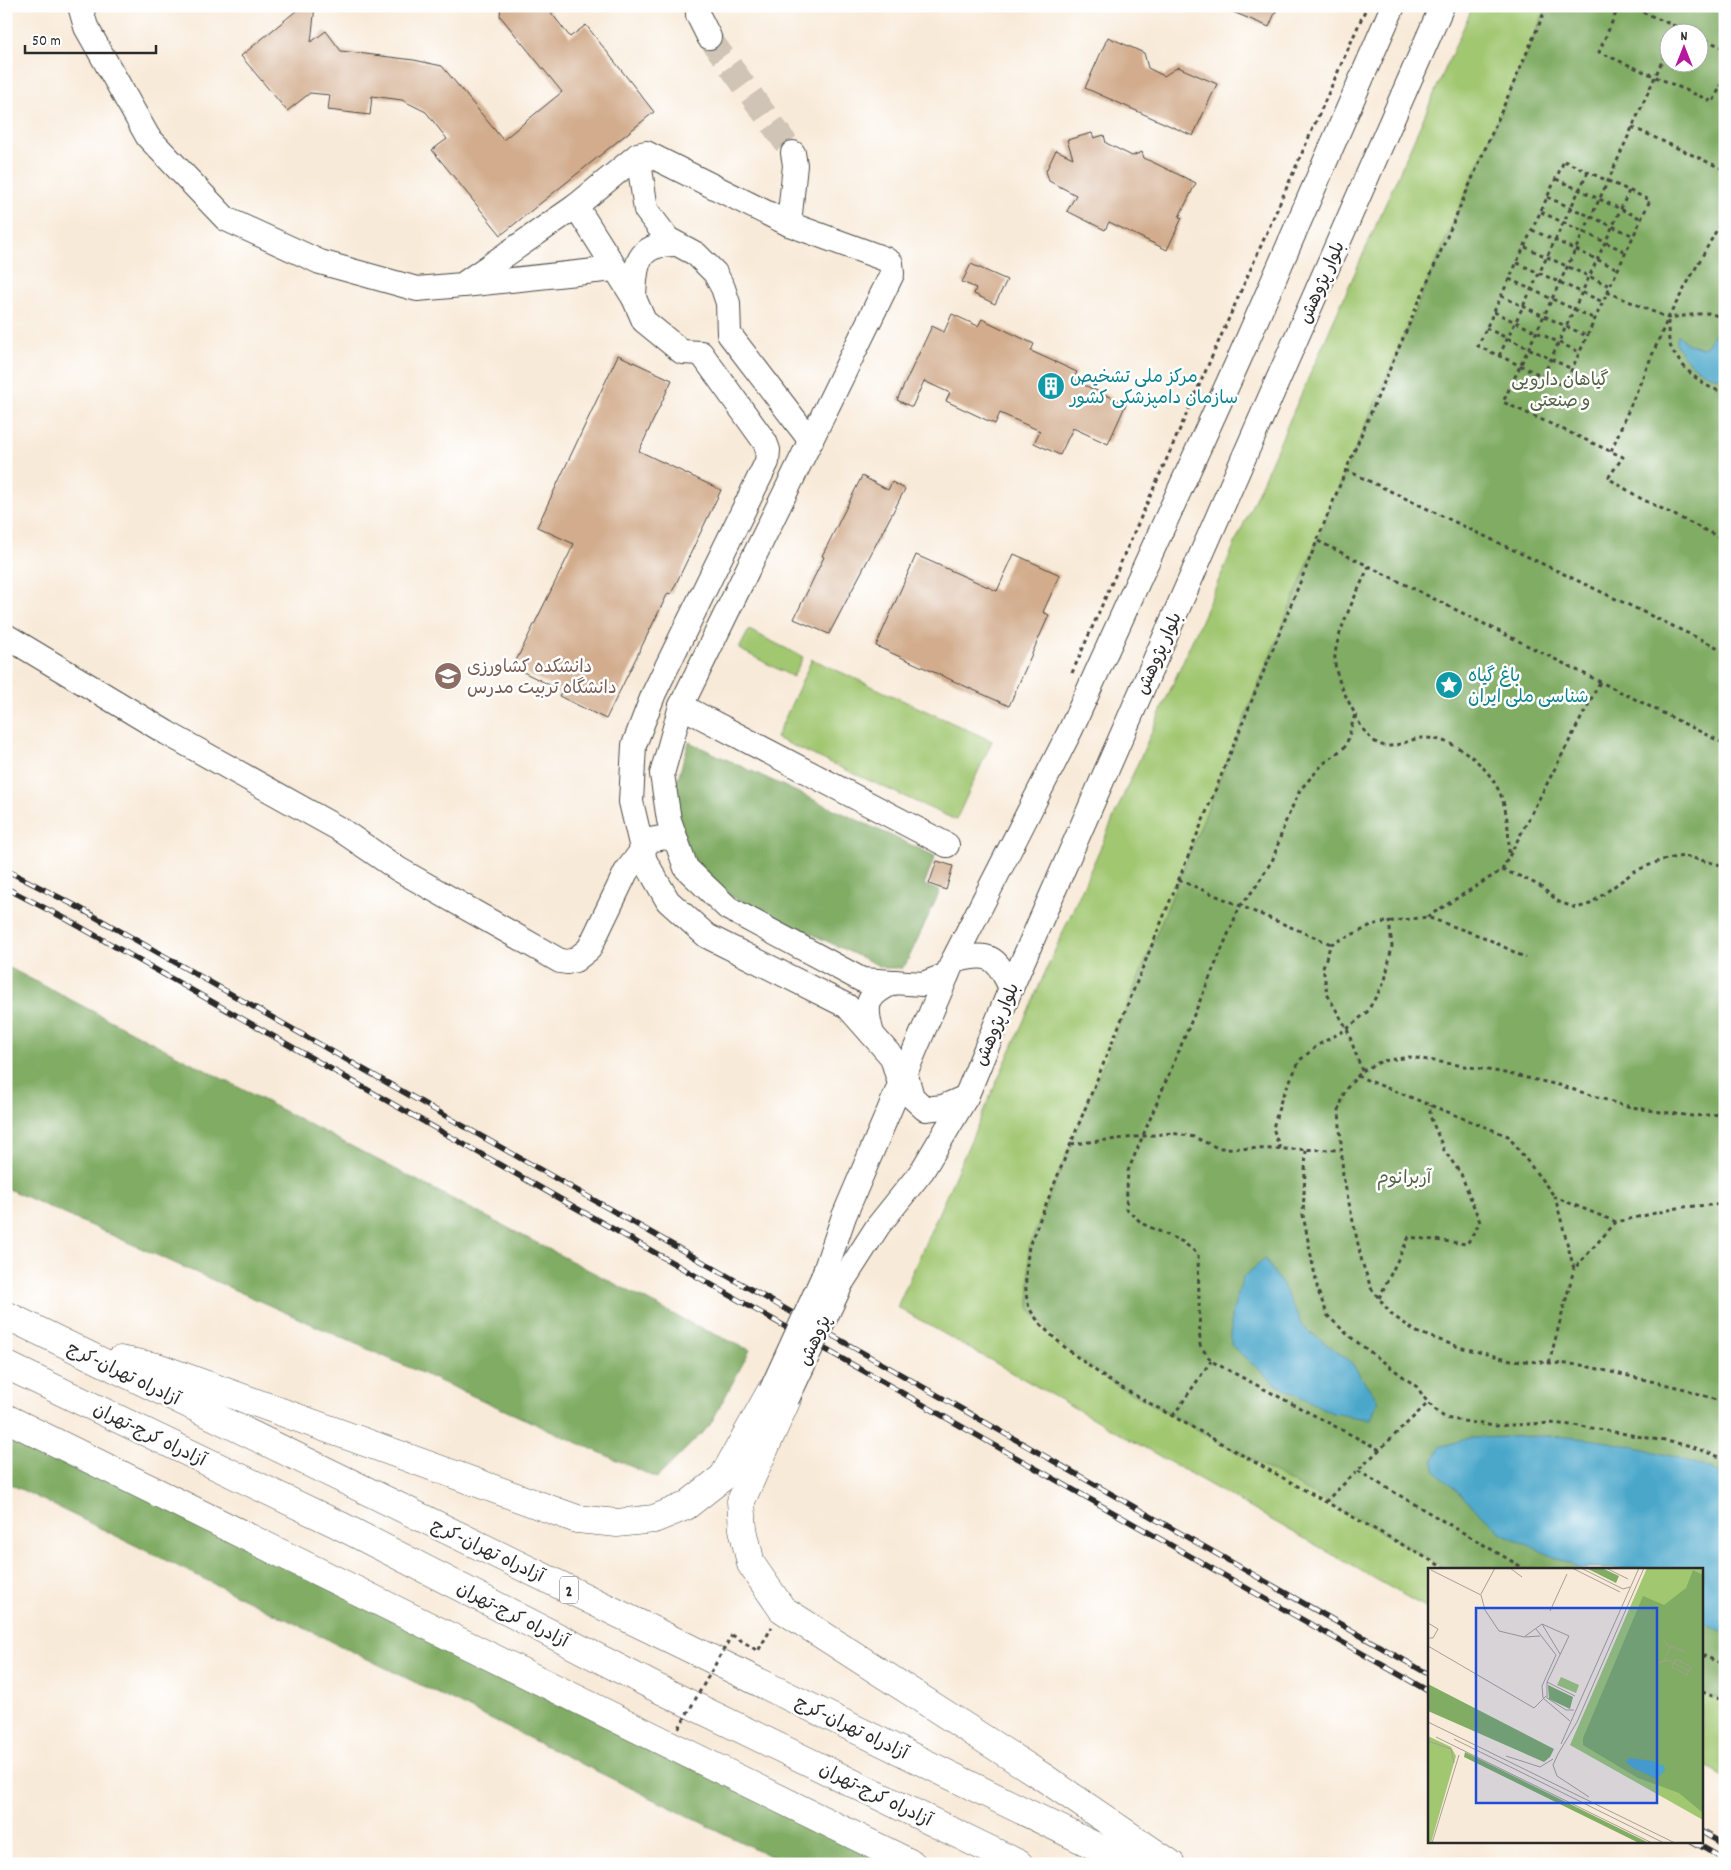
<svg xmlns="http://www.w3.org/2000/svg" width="1731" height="1870" font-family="Dekko,'Playpen Sans Arabic',sans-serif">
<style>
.green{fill:#a1c771;stroke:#66794e;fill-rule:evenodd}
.forest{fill:#80ac63;stroke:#566c47;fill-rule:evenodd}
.water{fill:#4ca7ca;stroke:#3c697a}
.building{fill:#d2ac8c}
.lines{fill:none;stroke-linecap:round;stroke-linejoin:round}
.minor-tunnel{stroke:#cfc4b5;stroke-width:24;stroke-dasharray:24 12;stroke-linecap:butt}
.minor-casing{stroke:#4a4845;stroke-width:26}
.major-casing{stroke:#4a4845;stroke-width:29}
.highway-casing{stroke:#4a4845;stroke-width:29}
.path{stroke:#4a4845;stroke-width:3;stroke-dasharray:4 4;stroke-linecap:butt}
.minor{stroke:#fff;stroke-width:24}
.major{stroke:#fff;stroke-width:28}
.highway{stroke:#fff;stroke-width:28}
.rail-casing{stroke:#2b2b2b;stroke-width:5.5}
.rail{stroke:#fff;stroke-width:4;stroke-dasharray:11;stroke-linecap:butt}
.minor-bridge-casing{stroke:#4a4845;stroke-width:26;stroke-linecap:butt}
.path-bridge{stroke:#4a4845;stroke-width:3;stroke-dasharray:4 4;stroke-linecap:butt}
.minor-bridge{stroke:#fff;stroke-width:24}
.labels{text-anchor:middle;stroke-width:5;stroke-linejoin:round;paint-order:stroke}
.shield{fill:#fff;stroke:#6b6b6b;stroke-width:1}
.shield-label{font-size:16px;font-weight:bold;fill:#2b2b2b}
.street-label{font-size:18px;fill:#2b2b2b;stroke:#fff}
.culture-label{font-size:18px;fill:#0d838f;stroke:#fff;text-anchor:start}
.park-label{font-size:18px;fill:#546244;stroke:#fff}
.education-label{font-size:18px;fill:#785e54;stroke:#fff;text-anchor:start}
.inset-road{fill:none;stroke:#a69e93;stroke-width:1}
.view{fill:#1d4ed8;fill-opacity:0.15;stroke:#1d4ed8;stroke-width:2.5}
.inset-edge{fill:none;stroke:#2b2b2b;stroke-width:2.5}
</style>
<rect width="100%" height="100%" fill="#fff"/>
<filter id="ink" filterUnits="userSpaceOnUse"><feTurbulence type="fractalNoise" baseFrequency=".02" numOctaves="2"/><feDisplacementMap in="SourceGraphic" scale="10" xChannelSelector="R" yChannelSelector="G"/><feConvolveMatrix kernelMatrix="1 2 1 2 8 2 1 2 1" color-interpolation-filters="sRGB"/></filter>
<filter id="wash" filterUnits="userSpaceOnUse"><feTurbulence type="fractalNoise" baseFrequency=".0096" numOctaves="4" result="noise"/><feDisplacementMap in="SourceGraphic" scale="20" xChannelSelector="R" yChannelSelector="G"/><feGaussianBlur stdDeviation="1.12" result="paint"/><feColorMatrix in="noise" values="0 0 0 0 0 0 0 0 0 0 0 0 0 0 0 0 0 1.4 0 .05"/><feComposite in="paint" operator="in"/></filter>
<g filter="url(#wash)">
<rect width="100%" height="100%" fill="#f8ead8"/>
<g class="green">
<path d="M1473,6H1725V1778L1702,1765V1569H1430V1610L897,1307ZM1668,32H1698V62H1668Z"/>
<path d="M749,630L803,657L793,677L739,649Z"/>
<path d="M812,659L992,741L956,820L776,738Z"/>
</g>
<g class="forest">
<path d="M1547,6H1725V1701L1702,1692V1569H1447L1108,1380L1062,1345L1030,1310L1029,1246L1346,470ZM1668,32H1698V62H1668Z"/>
<path d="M689,742L935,856L924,885L940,891L906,964L902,968H884L726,894L699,871L686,844L674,791Z"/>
<path d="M6,966L692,1324L750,1350L710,1425L657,1478L6,1188Z"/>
<path d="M6,1428L888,1864H786L6,1482Z"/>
</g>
<g class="water">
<path d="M1719,332L1725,333V378C1702,376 1687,364 1676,344L1678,334L1686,343L1702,348L1708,345L1713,334Z"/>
<path d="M1265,1259L1283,1286L1303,1327L1350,1361L1378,1401L1371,1420L1332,1413L1274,1383L1231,1345V1316L1243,1277Z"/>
<path d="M1547,1436C1609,1438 1668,1452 1725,1475V1632L1702,1622V1569H1580L1502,1533L1436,1472L1433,1460L1440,1447L1469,1438Z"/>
</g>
<g id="blocks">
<g class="building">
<path d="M302,6H315L311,42L326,31L341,51L414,60L442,66L503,140L562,92L500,16L501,6H546L570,37L586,25L654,112L501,235L432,150L447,139L426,112L402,100L372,96L370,115L328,110L330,95L310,93L287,111L241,56Z"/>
<path d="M1219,6H1278L1269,27Z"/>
<path d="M1108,37L1144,53L1148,68L1164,76L1178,67L1217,84L1193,136L1085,88Z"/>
<path d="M1092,133L1094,138L1104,135L1106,143L1132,156L1142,152L1144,158L1196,183L1179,217L1182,218L1167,250L1109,222L1105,230L1067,211L1076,195L1049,181L1046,171L1056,150L1073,158L1067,140Z"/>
<path d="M971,264L1007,280L995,304L974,294L976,288L962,282Z"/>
<path d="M952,314L978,326L982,319L1034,344L1031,351L1077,372L1073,380L1126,404L1108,444L1073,428L1060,455L1034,443L1040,431L1000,413L995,424L946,401L950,393L924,381L912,407L897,400L932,326L944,332Z"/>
<path d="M618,355L672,380L639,451L721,490L671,594L668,593L606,719L559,696L562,691L513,667L574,544L537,527Z"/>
<path d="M862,476L888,490L892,482L905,489L829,634L794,619L824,557L822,556Z"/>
<path d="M1014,554L1060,575L1043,612L1049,615L1009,706L876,646L916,555L997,591Z"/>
<path d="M937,861L953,866L946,890L929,884Z"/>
</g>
</g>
</g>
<g filter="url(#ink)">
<use href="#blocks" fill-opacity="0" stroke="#4a4845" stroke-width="1"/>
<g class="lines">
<path class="minor-tunnel" d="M709,37L793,153"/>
<g class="minor-casing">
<g id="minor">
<path d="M80,6L86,27L148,137L226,219L320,262L417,289L462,285L576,206L638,155L646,153L789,224L885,259L891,263L892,274L681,706L662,774L669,820L686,868L728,908L862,980L923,984L947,975"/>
<path d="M698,6V15L709,37"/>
<path d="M638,155L646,210L668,239L696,254L715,273L723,288L728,303L729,334L811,441"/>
<path d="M576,206L634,298L644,321L682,352L701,353L765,442L768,450L767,462L654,693L634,745L631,802L645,861L668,901L707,936L847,1006L892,1057L900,1084"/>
<path d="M789,224L795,165L793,153"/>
<path d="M464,285L614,269"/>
<path d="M634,298C635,265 636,244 675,244"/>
<path d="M6,636L167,733L341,830L398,869L560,961L567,962L575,960L589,949L626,872L650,840L666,837L676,841"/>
<path d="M681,706L947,845"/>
<path d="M953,961C989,952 995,954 1011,988"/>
<path d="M872,1034C864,1005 865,995 895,982"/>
<path d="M905,1072L912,1097L925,1109L943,1107L966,1097"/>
<path d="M823,1277L844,1216L953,961L1071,729L1240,357L1393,6"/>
<path d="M842,1282L878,1226L922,1171L966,1097L1011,988L1442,6"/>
</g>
</g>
<g class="major-casing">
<path id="major" d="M6,1418L912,1864"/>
</g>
<g class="highway-casing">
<g id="highway">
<path d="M6,1315L1132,1864"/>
<path d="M120,1360L157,1367L577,1519L617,1523L654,1519L686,1506L723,1477L771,1391"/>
<path d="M6,1365L339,1525L653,1686L1019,1864"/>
<path d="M787,1399L741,1501L743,1529L751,1564L782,1609L1043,1777L1171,1864"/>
</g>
</g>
<g class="path">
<path d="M1619,6L1599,52L1713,102L1725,76"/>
<path d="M1628,6L1689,32"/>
<path d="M1698,37L1725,48"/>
<path d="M1668,48L1608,181L1503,402L1623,457L1608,478L1640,498L1725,540"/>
<path d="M1632,127L1725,170"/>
<path d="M1564,161L1650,200L1564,386L1478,346Z"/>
<path d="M1556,179L1642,219"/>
<path d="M1547,197L1634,236"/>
<path d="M1541,212L1626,252"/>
<path d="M1532,230L1618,269"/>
<path d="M1525,247L1610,286"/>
<path d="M1517,263L1603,302"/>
<path d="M1509,279L1595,319"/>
<path d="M1607,292L1668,318L1708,313L1725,318"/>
<path d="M1501,296L1587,336"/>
<path d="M1494,312L1579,352"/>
<path d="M1668,321C1668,328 1668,337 1670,345C1676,362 1705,392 1725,391"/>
<path d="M1486,328L1572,369"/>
<path d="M1499,356L1588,172"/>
<path d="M1543,376L1629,191"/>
<path d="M1611,451L1668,318L1725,215"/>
<path d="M1346,470L1725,651"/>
<path d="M1318,541L1725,744"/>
<path d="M1369,566C1358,591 1337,630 1335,656C1333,673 1347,699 1355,714L1346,746L1323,764L1300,790L1285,823L1273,859L1255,888L1240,906L1128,1171L1126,1209L1143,1224L1183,1242L1198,1254L1200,1345L1211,1361L1380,1450"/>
<path d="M1072,673L1367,6"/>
<path d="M1355,715C1361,727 1371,745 1387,746C1400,747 1414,736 1428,738C1457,740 1487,765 1499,791C1508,810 1509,835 1509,855"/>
<path d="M1502,870L1522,877L1540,886L1559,902L1576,908L1590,904L1635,871L1662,860L1684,856L1725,866"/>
<path d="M1179,880L1331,944"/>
<path d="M1427,917L1502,870L1600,682"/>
<path d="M1362,1071L1347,1029L1327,994L1323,967L1331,944L1378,923L1427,917L1486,938L1526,958"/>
<path d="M1357,1076L1508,1136L1555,1197"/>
<path d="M1725,1114L1692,1116L1654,1111L1622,1105L1559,1085L1500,1072L1410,1057L1382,1061L1362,1071L1345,1090L1339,1110L1343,1176L1362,1262L1371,1288L1392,1315L1417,1332L1459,1347L1511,1360L1581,1365L1685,1389L1725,1403"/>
<path d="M1071,1144L1172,1133L1194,1137L1218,1148L1340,1150"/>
<path d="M1280,1149L1273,1128L1282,1097L1300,1060L1318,1045L1347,1029L1367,1012L1385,981L1392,946L1389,921"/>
<path d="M1306,1150L1303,1215L1318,1291L1328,1316L1349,1336L1417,1387L1428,1403L1445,1418L1494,1426L1550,1423L1581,1426L1687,1445L1725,1459"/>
<path d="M1616,1222L1555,1197L1574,1269L1616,1222L1682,1207L1725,1204"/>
<path d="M1379,1298L1409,1237L1467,1244L1480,1222L1461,1174L1444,1150L1430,1116V1105"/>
<path d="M1549,1363L1574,1269"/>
<path d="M1173,1416L1211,1361"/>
<path d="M1358,1471L1525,1569"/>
<path d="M1325,1502L1428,1403"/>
<path d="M1446,1569L1108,1380C1083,1361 1047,1337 1031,1311C1022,1296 1027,1263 1029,1246L1346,470L1547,6"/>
<path d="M732,1635L758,1651L772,1627"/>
<path d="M1702,1655L1725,1665"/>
<path d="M1702,1692L1725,1701"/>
</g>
<use href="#minor" class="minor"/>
<use href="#major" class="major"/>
<use href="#highway" class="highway"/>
<g class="rail-casing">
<g id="rail">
<path d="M6,870L76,906L1430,1675"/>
<path d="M6,888L68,920L1430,1692"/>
<path d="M1702,1832L1725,1845"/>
<path d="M1692,1841L1725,1860"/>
</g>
</g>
<use href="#rail" class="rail"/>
<g class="minor-bridge-casing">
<g id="minor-bridge">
<path d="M771,1391L823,1277"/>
<path d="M787,1399L842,1282"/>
</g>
</g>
<path class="path-bridge" d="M679,1728L732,1635"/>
<use href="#minor-bridge" class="minor-bridge"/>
</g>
</g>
<defs>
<g id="building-disc" transform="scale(1.4375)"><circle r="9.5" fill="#0f9aa8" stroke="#fff"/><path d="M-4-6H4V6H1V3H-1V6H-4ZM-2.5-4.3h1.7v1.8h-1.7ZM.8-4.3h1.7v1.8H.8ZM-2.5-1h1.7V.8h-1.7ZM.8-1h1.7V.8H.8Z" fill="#fff"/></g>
<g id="university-disc" transform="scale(1.4375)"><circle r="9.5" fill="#8d6e63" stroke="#fff"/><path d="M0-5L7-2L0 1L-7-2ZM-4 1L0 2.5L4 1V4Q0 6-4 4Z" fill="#fff"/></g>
<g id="sight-disc" transform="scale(1.4375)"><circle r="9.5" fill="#0f9aa8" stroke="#fff"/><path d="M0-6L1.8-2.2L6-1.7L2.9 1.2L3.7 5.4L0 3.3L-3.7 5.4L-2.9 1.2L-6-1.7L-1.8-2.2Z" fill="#fff"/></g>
</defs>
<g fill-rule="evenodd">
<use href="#building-disc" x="1051" y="386"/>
<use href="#university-disc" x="448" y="676"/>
<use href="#sight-disc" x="1449" y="685"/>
</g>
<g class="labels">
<rect class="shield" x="560" y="1576.5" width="18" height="27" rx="4"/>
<g class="shield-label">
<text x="569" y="1596">2</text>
</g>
<g class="street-label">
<text transform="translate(1321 282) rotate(-66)" y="6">بلوار پژوهش</text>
<text transform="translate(1158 653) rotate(-66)" y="6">بلوار پژوهش</text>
<text transform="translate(996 1024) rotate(-67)" y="6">بلوار پژوهش</text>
<text transform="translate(814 1340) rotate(-65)" y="6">پژوهش</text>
<text transform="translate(124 1373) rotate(26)" y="6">آزادراه تهران-کرج</text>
<text transform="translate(150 1434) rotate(26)" y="6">آزادراه کرج-تهران</text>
<text transform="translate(488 1550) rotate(26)" y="6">آزادراه تهران-کرج</text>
<text transform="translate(513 1614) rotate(27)" y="6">آزادراه کرج-تهران</text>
<text transform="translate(852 1727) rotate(26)" y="6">آزادراه تهران-کرج</text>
<text transform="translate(876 1794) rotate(26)" y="6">آزادراه کرج-تهران</text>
</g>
<g class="culture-label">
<text x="1070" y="382">مرکز ملی تشخیص<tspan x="1070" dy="21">سازمان دامپزشکی کشور</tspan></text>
<text x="1468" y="681">باغ گیاه‌<tspan x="1468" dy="21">شناسی ملی ایران</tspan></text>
</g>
<g class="park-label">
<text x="1560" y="385">گیاهان دارویی<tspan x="1560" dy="21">و صنعتی</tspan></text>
<text x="1404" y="1183">آربرانوم</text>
</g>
<g class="education-label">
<text x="467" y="672">دانشکده کشاورزی<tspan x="467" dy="21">دانشگاه تربیت مدرس</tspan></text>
</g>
</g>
<g transform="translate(1428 1568)">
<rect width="275" height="275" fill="#f8ead8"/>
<path d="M219,0H275V252L142,177ZM133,109L151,117L148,125L129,117ZM0,168L23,179L28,188L3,275H0Z" fill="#a1c771"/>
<path d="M158,0H174L191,8L188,15ZM265,2L275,7V245L251,225L210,210L155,177V170L215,28L236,37L258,20ZM0,116L126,181L122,189L116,194L0,143ZM120,117L145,129L142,141L121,131ZM37,184L221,275H211L36,189Z" fill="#80ac63"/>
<path d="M201,190L225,193L236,198L237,202L229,211L205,200L198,194Z" fill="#4ca7ca"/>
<path class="inset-road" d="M82,0L94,9M144,0L192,24M153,0L195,21L202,19M178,0L200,11M3,2L53,27L57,42L71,63L96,69L114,56M53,26L67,0M122,43L139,6M0,55L10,61L5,70H0M114,56L141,68L119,114V130L138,142H146M114,56L132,86M108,61L128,87L114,118L115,130L142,153M97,69L112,68M235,71L242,80L236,93M0,78L106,140L118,128M242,78L257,84M248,91L263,99L259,107L244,99ZM228,96L240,92L261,103M119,114L147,128M0,154L247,275M8,169L224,275M26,171L236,275M0,173L23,181L26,195M133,176L211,0M130,186L149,154L216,0M130,186L125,197L129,208L161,229M78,188L112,199L125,191M4,275L31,187"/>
<path class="view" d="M48,40H229V235H48Z"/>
<rect width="275" height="275" class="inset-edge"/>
</g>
<rect width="1731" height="1870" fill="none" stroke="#fff" stroke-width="25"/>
<g transform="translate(1684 48)"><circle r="24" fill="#ffffff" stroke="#aaaaaa"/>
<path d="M0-4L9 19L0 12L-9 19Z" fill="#b5179e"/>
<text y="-8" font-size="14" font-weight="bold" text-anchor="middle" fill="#2b2b2b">N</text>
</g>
<path d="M25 45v8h131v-8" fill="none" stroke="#2b2b2b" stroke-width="2.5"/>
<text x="32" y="45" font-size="15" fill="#2b2b2b" stroke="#ffffff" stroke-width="4" paint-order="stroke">50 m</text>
</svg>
